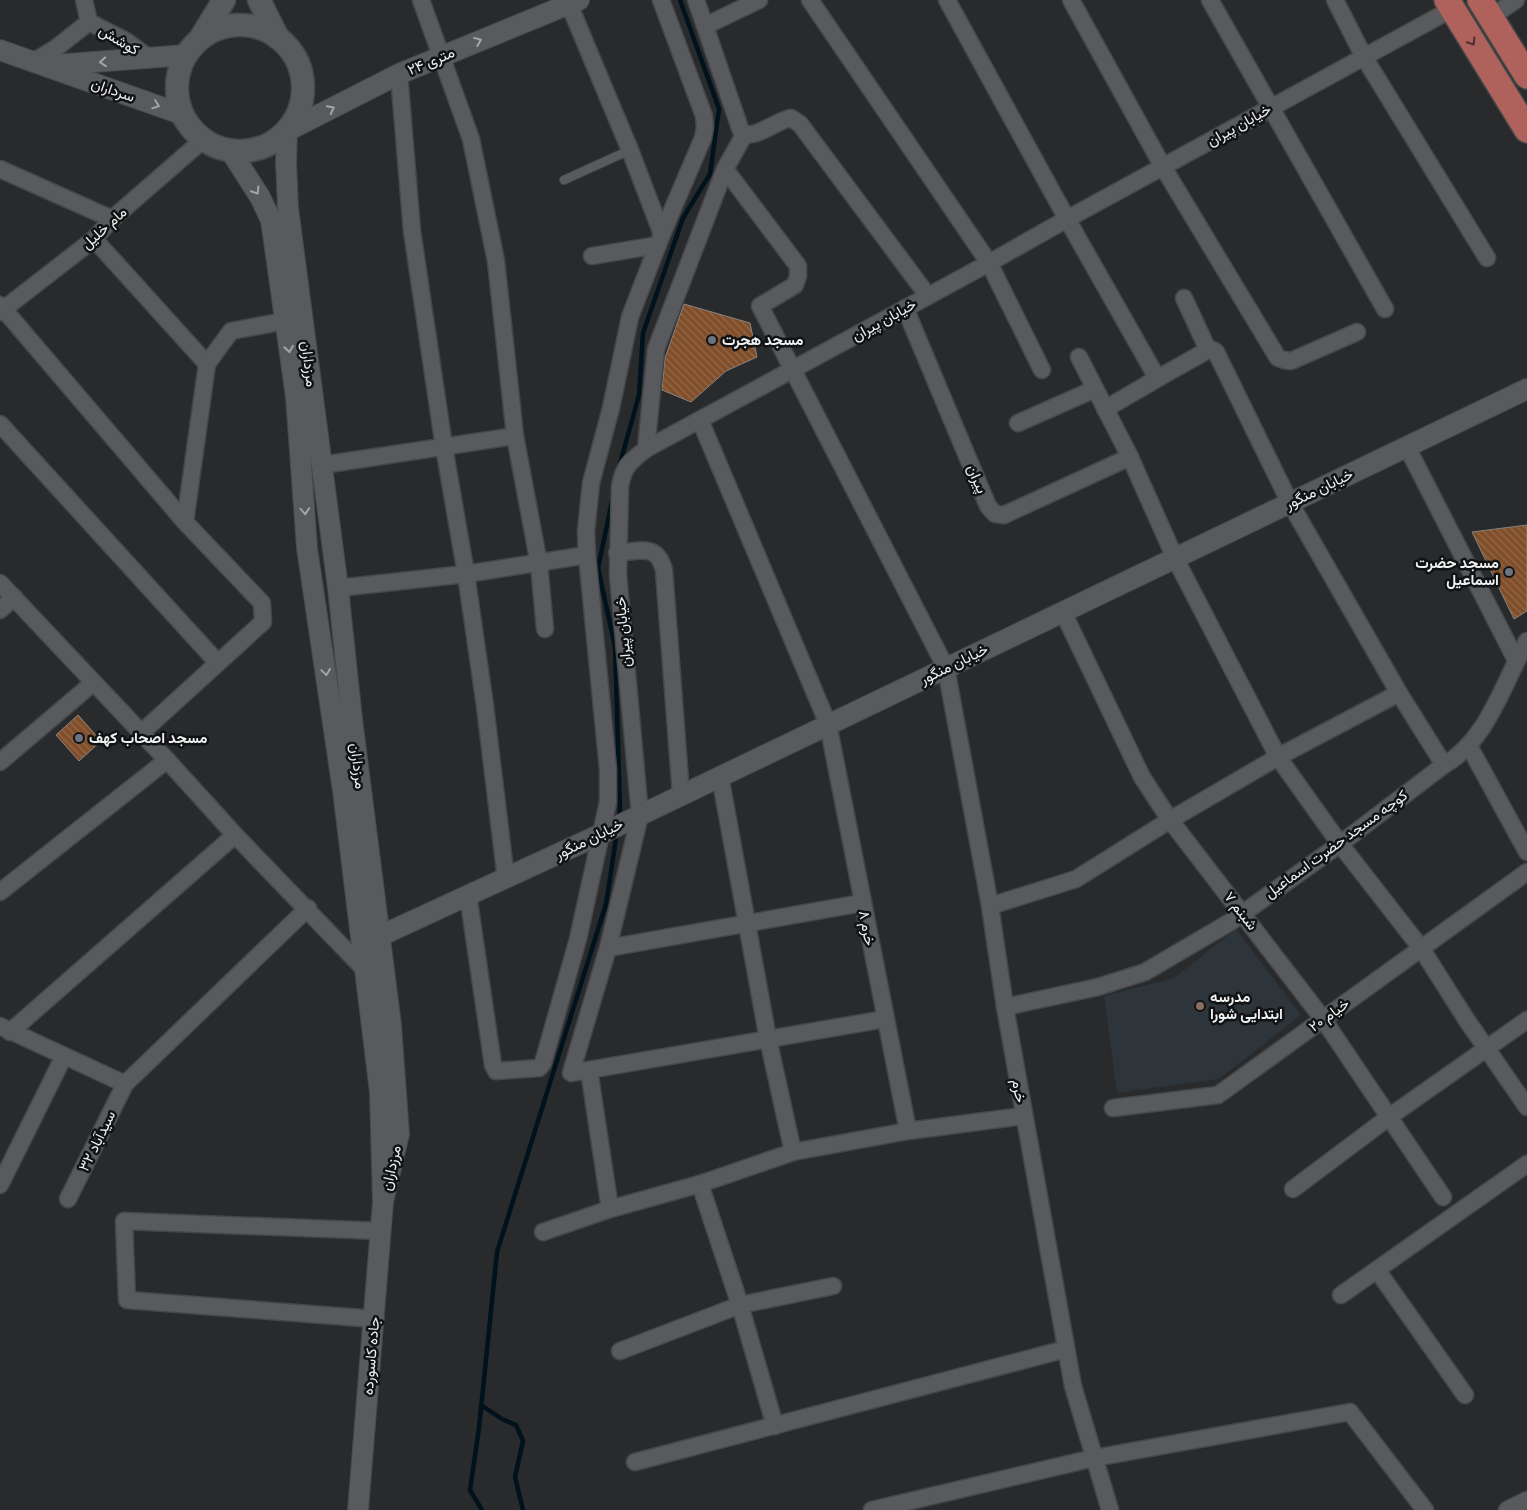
<svg xmlns="http://www.w3.org/2000/svg" width="1527" height="1510" font-family="'Titillium Web',Vazirmatn,sans-serif">
<style>
.built{fill:#2d343a}
.lines{fill:none;stroke-linecap:round;stroke-linejoin:round}
.stream{stroke:#00121c;stroke-width:4.5}
.building{fill:url(#building-back-hatch);stroke:#878482}
.service-casing{stroke:#464749;stroke-width:10}
.minor-casing{stroke:#464749;stroke-width:19}
.tertiary-casing{stroke:#464749;stroke-width:22}
.secondary-casing{stroke:#464749;stroke-width:25}
.primary-casing{stroke:#464749;stroke-width:28}
.service{stroke:#585a5d;stroke-width:8}
.minor{stroke:#585a5d;stroke-width:16}
.tertiary{stroke:#585a5d;stroke-width:20}
.secondary{stroke:#585a5d;stroke-width:22}
.primary{stroke:#af625c;stroke-width:25}
.oneway{stroke:#a4a5a7}
.oneway2{stroke:#482e2d}
.worship-dot{fill:#6b7280;stroke:#111213;stroke-width:2}
.education-dot{fill:#8d6e63;stroke:#111213;stroke-width:2}
.labels{text-anchor:middle;stroke-width:5;stroke-linejoin:round;paint-order:stroke}
.street-label{font-size:15px;fill:#eff0f1;stroke:#111213}
.poi-label{font-size:15px;font-weight:bold;fill:#eff0f1;stroke:#111213;text-anchor:start}
</style>
<defs>
<pattern id="building-back-hatch" width="6" height="6" patternUnits="userSpaceOnUse" patternTransform="scale(1.25)"><rect width="6" height="6" fill="#814e2a"/><path d="M-1 5l2 2M0 0l6 6M5-1l2 2" fill="none" stroke="#936849"/></pattern>
</defs>
<rect width="100%" height="100%" fill="#282a2c"/>
<path class="built" d="M1236,929L1301,1015L1219,1079L1117,1093L1104,996L1174,978Z"/>
<g class="lines">
<g class="stream">
<path d="M619,467L639,395L643,333L683,218L710,174L719,109L680,0"/>
<path d="M612,501L598,568L615,647L620,809L619,820"/>
<path d="M481,1405L502,1419L516,1425L523,1441L515,1477L523,1510"/>
<path d="M482,1510L470,1490L479,1428L497,1252L606,904L617,832"/>
</g>
</g>
<g class="building">
<path d="M684,304L750,323L757,357L726,371L691,402L662,390L665,358Z"/>
<path d="M1527,525V611L1514,619L1472,532Z"/>
<path d="M78,715L101,741L79,761L56,735Z"/>
</g>
<g class="lines">
<g class="service-casing">
<path id="service" d="M564,180L630,150"/>
</g>
<g class="minor-casing">
<g id="minor">
<path d="M84,0L89,22"/>
<path d="M421,0L471,139L496,261L515,436L539,564L545,629"/>
<path d="M661,0L704,116L705,127L703,138L662,234"/>
<path d="M696,0L741,131C752,143 776,120 791,118L800,124L928,296"/>
<path d="M810,0L989,263L1042,370"/>
<path d="M947,0L1067,219L1156,376L1160,377L1208,350H1213L1216,352L1290,503L1399,693L1444,765"/>
<path d="M1071,0L1163,167L1278,358L1284,360L1291,361L1357,332"/>
<path d="M1210,0L1385,309"/>
<path d="M1335,0L1364,57L1487,258"/>
<path d="M1491,17L1516,0"/>
<path d="M89,22L126,41L149,58"/>
<path d="M705,26L759,0"/>
<path d="M33,62L56,48L89,22"/>
<path d="M399,74L412,231L444,447L466,574L485,706L506,879"/>
<path d="M0,169L112,219"/>
<path d="M725,169L798,266V276L795,285L760,306L946,668L990,906L1005,1007L1073,1386L1110,1510"/>
<path d="M94,239L207,364"/>
<path d="M592,256L658,245"/>
<path d="M1184,298L1208,350"/>
<path d="M0,305L185,522L262,603L263,622L141,733"/>
<path d="M905,308L988,506L995,514L1004,515L1130,457"/>
<path d="M0,312L94,239L112,219L204,139"/>
<path d="M1079,357L1130,457L1175,558L1278,757L1340,844L1421,948L1466,1019L1527,1107"/>
<path d="M1105,409L1160,377"/>
<path d="M700,420L828,724L908,1131"/>
<path d="M1018,423L1095,389"/>
<path d="M0,424L218,663"/>
<path d="M1407,447L1516,660"/>
<path d="M646,449L656,349L725,169L744,135"/>
<path d="M322,465L515,436"/>
<path d="M185,522L207,364L231,331L285,321"/>
<path d="M617,553C640,551 657,543 664,570L681,795"/>
<path d="M0,583L167,760L235,835L364,969"/>
<path d="M338,588L466,574L587,555"/>
<path d="M0,610L14,597"/>
<path d="M1063,612L1142,777L1170,820L1323,1019L1443,1197"/>
<path d="M1469,746L1527,852"/>
<path d="M0,762L93,683"/>
<path d="M0,892L167,760"/>
<path d="M468,895L493,1065L496,1071L539,1068L543,1063L578,939L608,802V769L587,555L586,531L591,483L611,408L630,317L662,234L630,150L569,4L563,0"/>
<path d="M862,903L608,948L571,1073L885,1019"/>
<path d="M990,906L1076,879L1170,820L1278,757L1399,693"/>
<path d="M608,948L640,815L618,575L620,486C624,465 630,462 646,449L989,263L1067,219L1452,9"/>
<path d="M1005,1007L1098,987L1145,972L1232,921L1340,844L1444,765C1488,740 1503,683 1527,641"/>
<path d="M0,1026L125,1084L308,908"/>
<path d="M10,1032L235,835"/>
<path d="M589,1070L610,1209"/>
<path d="M1113,1108L1218,1095L1527,872"/>
<path d="M793,1152L908,1131L1023,1116"/>
<path d="M700,1184L740,1305L775,1426"/>
<path d="M0,1185L64,1056"/>
<path d="M1293,1189L1389,1117L1527,1020"/>
<path d="M68,1199L125,1084"/>
<path d="M543,1232L610,1209L700,1184L793,1152L768,1039L720,776"/>
<path d="M1377,1270L1465,1395"/>
<path d="M1341,1295L1527,1164"/>
<path d="M375,1319L127,1300L124,1221L381,1231"/>
<path d="M620,1351L740,1305L833,1286"/>
<path d="M635,1462L1066,1349"/>
<path d="M872,1510L1094,1458L1350,1412L1425,1510"/>
<path d="M1507,1510L1527,1500"/>
</g>
</g>
<g class="tertiary-casing">
<g id="tertiary">
<path d="M0,50L181,114"/>
<path d="M54,65L186,55"/>
<path d="M230,150L260,197L271,220L296,397L307,548L343,791L380,1092L383,1202L399,1134L391,1025L352,719L338,588L288,208L286,162L287,131L399,74L579,0"/>
<path d="M380,936L601,834L1527,389"/>
<path d="M358,1510L383,1202"/>
</g>
</g>
<g class="secondary-casing">
<g id="secondary">
<path d="M259,0L278,38"/>
<circle cx="240" cy="88" r="63"/>
<path d="M200,39L224,0"/>
</g>
</g>
<g class="primary-casing">
<g id="primary">
<path d="M1447,0L1527,130"/>
<path d="M1480,0L1527,76"/>
</g>
</g>
<use href="#service" class="service"/>
<use href="#minor" class="minor"/>
<use href="#tertiary" class="tertiary"/>
<use href="#secondary" class="secondary"/>
<use href="#primary" class="primary"/>
</g>
<defs><path id="oneway-chevron" d="M-2-3.5L2.5 0L-2 3.5" fill="none" stroke-width="1.6" stroke-linecap="round" stroke-linejoin="round" transform="scale(1.25)"/></defs>
<g class="oneway">
<use href="#oneway-chevron" transform="translate(478 41) rotate(-22)"/>
<use href="#oneway-chevron" transform="translate(103 62) rotate(175)"/>
<use href="#oneway-chevron" transform="translate(156 105) rotate(19)"/>
<use href="#oneway-chevron" transform="translate(331 109) rotate(-27)"/>
<use href="#oneway-chevron" transform="translate(256 191) rotate(58)"/>
<use href="#oneway-chevron" transform="translate(289 349) rotate(81)"/>
<use href="#oneway-chevron" transform="translate(305 511) rotate(86)"/>
<use href="#oneway-chevron" transform="translate(326 672) rotate(82)"/>
</g>
<use class="oneway2" href="#oneway-chevron" transform="translate(1472 42) rotate(58)"/>
<g class="worship-dot">
<circle cx="712" cy="340" r="5"/>
<circle cx="1509" cy="572" r="5"/>
<circle cx="79" cy="738" r="5"/>
</g>
<circle class="education-dot" cx="1200" cy="1006" r="5"/>
<g class="labels">
<g class="street-label">
<text transform="translate(119 40) rotate(31)" y="5">کوشش</text>
<text transform="translate(431 61) rotate(-23)" y="5">۲۴ متری</text>
<text transform="translate(113 90) rotate(19)" y="5">سرداران</text>
<text transform="translate(1239 125) rotate(-29)" y="5">خیابان پیران</text>
<text transform="translate(104 228) rotate(-42)" y="5">مام خلیل</text>
<text transform="translate(884 320) rotate(-29)" y="5">خیابان پیران</text>
<text transform="translate(309 364) rotate(83)" y="5">مرزداران</text>
<text transform="translate(977 479) rotate(67)" y="5">پیران</text>
<text transform="translate(1319 489) rotate(-26)" y="5">خیابان منگور</text>
<text transform="translate(623 632) rotate(-95)" y="5">خیابان پیران</text>
<text transform="translate(954 664) rotate(-26)" y="5">خیابان منگور</text>
<text transform="translate(358 766) rotate(83)" y="5">مرزداران</text>
<text transform="translate(589 839) rotate(-26)" y="5">خیابان منگور</text>
<text transform="translate(1336 844) rotate(-36)" y="5">کوچه مسجد حضرت اسماعیل</text>
<text transform="translate(1241 911) rotate(52)" y="5">شبنم ۷</text>
<text transform="translate(867 928) rotate(79)" y="5">خرم ۸</text>
<text transform="translate(1329 1015) rotate(-36)" y="5">خیام ۲۰</text>
<text transform="translate(1019 1091) rotate(80)" y="5">خرم</text>
<text transform="translate(97 1141) rotate(-64)" y="5">سیدآباد ۳۲</text>
<text transform="translate(391 1168) rotate(-77)" y="5">مرزداران</text>
<text transform="translate(371 1356) rotate(-85)" y="5">جاده کاسورده</text>
</g>
<g class="poi-label">
<text x="722" y="345">مسجد هجرت</text>
<text x="1499" y="568" text-anchor="end">مسجد حضرت<tspan x="1499" dy="17">اسماعیل</tspan></text>
<text x="89" y="743">مسجد اصحاب کهف</text>
<text x="1210" y="1002">مدرسه<tspan x="1210" dy="17">ابتدایی شورا</tspan></text>
</g>
</g>
</svg>
